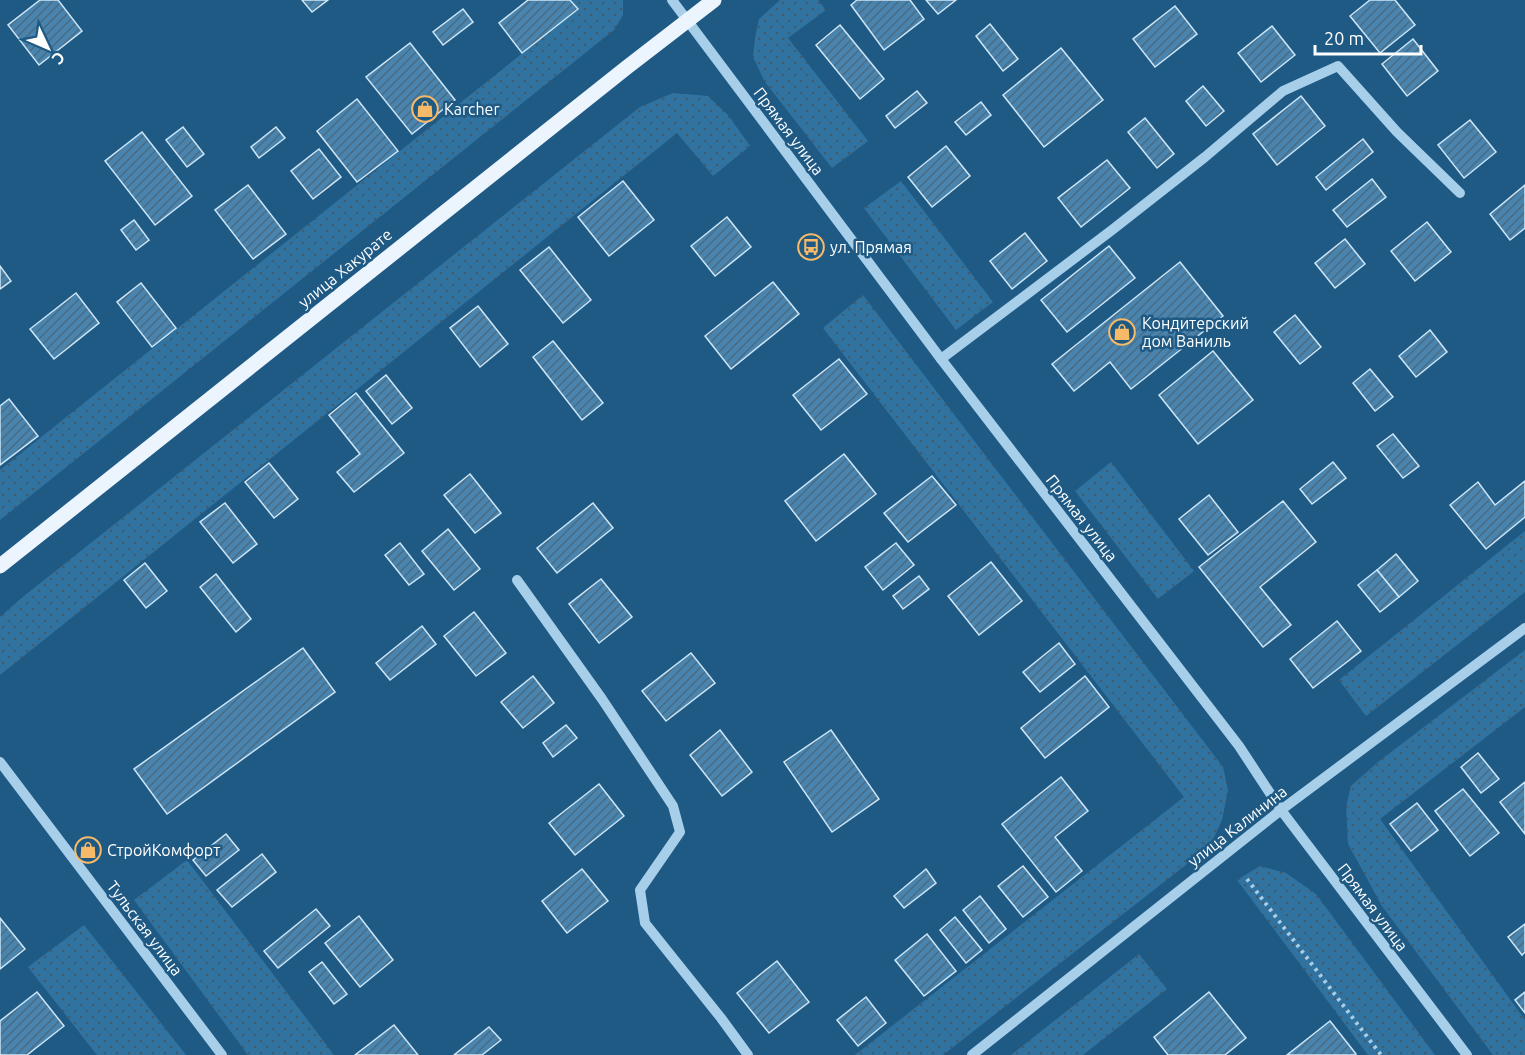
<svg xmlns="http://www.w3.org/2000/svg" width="1525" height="1055" font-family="Ubuntu,sans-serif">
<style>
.grass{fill:url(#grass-dots)}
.building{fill:url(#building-hatch);stroke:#cce6f7;stroke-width:1.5}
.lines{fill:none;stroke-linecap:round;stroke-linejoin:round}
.path{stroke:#a8cfea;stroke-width:4;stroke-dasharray:3 4.5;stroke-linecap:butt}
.minor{stroke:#a8cfea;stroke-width:10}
.major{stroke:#ecf5fe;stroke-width:15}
.labels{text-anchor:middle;stroke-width:5;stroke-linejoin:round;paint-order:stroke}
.poi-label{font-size:16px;fill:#fff;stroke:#1f5a85;text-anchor:start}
.street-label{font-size:16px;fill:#fff;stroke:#1f5a85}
</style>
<defs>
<pattern id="grass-dots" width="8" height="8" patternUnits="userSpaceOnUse" patternTransform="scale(1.5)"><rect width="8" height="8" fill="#3073a1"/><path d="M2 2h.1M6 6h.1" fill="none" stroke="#415c6e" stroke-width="1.8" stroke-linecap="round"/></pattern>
<pattern id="building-hatch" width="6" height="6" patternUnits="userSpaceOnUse" patternTransform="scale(1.5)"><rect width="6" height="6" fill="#4884ae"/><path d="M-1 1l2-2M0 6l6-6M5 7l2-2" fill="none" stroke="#4a6b82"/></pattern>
</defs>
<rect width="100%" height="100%" fill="#1f5a85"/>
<g class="grass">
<path d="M572,0H623V15L614,30L0,520V470L578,9Z"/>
<path d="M780,0H818L826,10L788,38L868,141L832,168L765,82L753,57L755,38L759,19Z"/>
<path d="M673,93L708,96L728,115L750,146L713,176L677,133L0,675V617L19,600L640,107Z"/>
<path d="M901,181L993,302L956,330L864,208Z"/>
<path d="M863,295L1223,767L1228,790L1222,820L1210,846L943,1055H855L1184,797L823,328Z"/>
<path d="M1111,462L1194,571L1158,599L1075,491Z"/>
<path d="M1525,531V592L1366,716L1339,680Z"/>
<path d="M1525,650V707L1380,819L1525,1020V1055H1493L1382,906L1348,844L1346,807L1351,786L1378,762Z"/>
<path d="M187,860L334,1055H248L134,900Z"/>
<path d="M1260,866L1286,873L1316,894L1435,1055H1368L1237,880Z"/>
<path d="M84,925L186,1055H97L28,967Z"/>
<path d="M1139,954L1167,989L1083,1055H1011Z"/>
</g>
<g class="building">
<path d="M40,0H58L82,31L39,65L8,25Z"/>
<path d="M302,0H328L312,12Z"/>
<path d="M528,0H570L578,9L522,53L499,23Z"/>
<path d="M857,0H910L924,19L884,50L851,5Z"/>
<path d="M926,0H956L938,14Z"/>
<path d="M1370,0H1395L1415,25L1380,53L1350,16Z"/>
<path d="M1175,6L1197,34L1155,67L1133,39Z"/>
<path d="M463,9L473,22L443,45L433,32Z"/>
<path d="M990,24L1018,59L1003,71L976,36Z"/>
<path d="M840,25L884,79L860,99L816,45Z"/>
<path d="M1272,26L1295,55L1261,82L1238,53Z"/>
<path d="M1413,39L1438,71L1407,96L1382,64Z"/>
<path d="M410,43L455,100L412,134L366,77Z"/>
<path d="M1061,48L1103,100L1044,147L1003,95Z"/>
<path d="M1203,86L1224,111L1206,126L1186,101Z"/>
<path d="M917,91L927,103L895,128L886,116Z"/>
<path d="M1301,96L1325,126L1277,165L1253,134Z"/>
<path d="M357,99L398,151L357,182L317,131Z"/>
<path d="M981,102L991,115L966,135L955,122Z"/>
<path d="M1145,118L1174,154L1157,168L1128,132Z"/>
<path d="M1470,120L1496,152L1464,178L1438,145Z"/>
<path d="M183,127L204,154L187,167L166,140Z"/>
<path d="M276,127L285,138L259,158L251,147Z"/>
<path d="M142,132L192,196L155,225L105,161Z"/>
<path d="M1363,139L1373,152L1326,190L1316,177Z"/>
<path d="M946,146L970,176L932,207L908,177Z"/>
<path d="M319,149L341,177L313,199L291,171Z"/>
<path d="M1107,160L1130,188L1081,227L1058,198Z"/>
<path d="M1372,179L1386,197L1347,227L1333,210Z"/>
<path d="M623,181L654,220L609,256L578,217Z"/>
<path d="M248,185L286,234L253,259L215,210Z"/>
<path d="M1525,185V228L1510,240L1490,214Z"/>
<path d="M727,217L751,247L715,276L691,246Z"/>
<path d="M134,220L149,240L136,250L121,230Z"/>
<path d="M1427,222L1451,252L1415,281L1391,251Z"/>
<path d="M1025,233L1047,261L1012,289L990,261Z"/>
<path d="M1345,239L1365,264L1335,288L1315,263Z"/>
<path d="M1109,246L1135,278L1067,332L1041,300Z"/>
<path d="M549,247L591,300L563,323L520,270Z"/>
<path d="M1180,262L1223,316L1131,389L1110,362L1074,391L1052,364Z"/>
<path d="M0,266L11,281L0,289Z"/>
<path d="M773,282L799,314L731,369L705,336Z"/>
<path d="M141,283L176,328L152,347L117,302Z"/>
<path d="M76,293L99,323L54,359L30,329Z"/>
<path d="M478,306L508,344L480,367L450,328Z"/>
<path d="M1295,315L1321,347L1300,364L1274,332Z"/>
<path d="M1430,330L1447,352L1416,377L1399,356Z"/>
<path d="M553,341L603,403L582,420L533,357Z"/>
<path d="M1213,351L1253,400L1198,444L1159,395Z"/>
<path d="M839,359L867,394L821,430L793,395Z"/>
<path d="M1370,369L1393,397L1375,411L1353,383Z"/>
<path d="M386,375L412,408L392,424L366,391Z"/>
<path d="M356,393L404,453L354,492L337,472L360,454L329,415Z"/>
<path d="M9,399L38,436L0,465V406Z"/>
<path d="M1393,434L1419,466L1403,478L1377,446Z"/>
<path d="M844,454L876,494L816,541L785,501Z"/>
<path d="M1333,462L1346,478L1312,504L1300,489Z"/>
<path d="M269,463L298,499L274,518L245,482Z"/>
<path d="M470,474L501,513L475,533L444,495Z"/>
<path d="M932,476L956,505L908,542L884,513Z"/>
<path d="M1525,481V517L1486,549L1450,505L1478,482L1495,505Z"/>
<path d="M1209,495L1238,532L1208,555L1179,519Z"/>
<path d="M1283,501L1316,542L1260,587L1291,625L1263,647L1199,567Z"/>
<path d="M225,503L257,544L233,563L200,522Z"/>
<path d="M593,503L613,528L557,573L537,548Z"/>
<path d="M448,529L480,569L454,590L422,551Z"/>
<path d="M400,543L424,574L409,585L385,555Z"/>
<path d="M896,543L914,565L883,590L865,567Z"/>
<path d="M1396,554L1418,581L1399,597L1377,570Z"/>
<path d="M991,562L1022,601L979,635L948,596Z"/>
<path d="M145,563L167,591L146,608L124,580Z"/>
<path d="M1377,570L1399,597L1380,612L1358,585Z"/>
<path d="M216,574L251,619L236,632L200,587Z"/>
<path d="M919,576L929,589L903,609L893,596Z"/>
<path d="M601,579L632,617L599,643L569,604Z"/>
<path d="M474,612L506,653L476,676L444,636Z"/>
<path d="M1337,621L1361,651L1313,688L1290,659Z"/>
<path d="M422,626L436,644L390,680L376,663Z"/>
<path d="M1059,643L1075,664L1040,692L1023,672Z"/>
<path d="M303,648L335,692L167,814L134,769Z"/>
<path d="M691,653L715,683L666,721L642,691Z"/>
<path d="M533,676L554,703L523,728L501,702Z"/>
<path d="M1085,676L1109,707L1045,758L1021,728Z"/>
<path d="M566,725L577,738L553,757L543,743Z"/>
<path d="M720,730L752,772L722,796L690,755Z"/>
<path d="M831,730L879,799L832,832L784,762Z"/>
<path d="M1478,753L1499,779L1481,793L1461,767Z"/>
<path d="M1061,777L1088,811L1055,837L1082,871L1056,892L1002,824Z"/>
<path d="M1525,782V834L1500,802Z"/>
<path d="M599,784L624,816L575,855L549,823Z"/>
<path d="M1463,789L1499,833L1470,856L1435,811Z"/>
<path d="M1417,803L1438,830L1411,851L1390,824Z"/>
<path d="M226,834L239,850L206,876L193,860Z"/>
<path d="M262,854L276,872L232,907L217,890Z"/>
<path d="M1023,866L1048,897L1023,917L998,886Z"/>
<path d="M582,869L608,901L567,933L542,901Z"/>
<path d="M926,869L936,883L904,908L894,896Z"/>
<path d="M980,896L1006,929L989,943L963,910Z"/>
<path d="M316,909L330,926L278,968L264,951Z"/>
<path d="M359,916L393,960L360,987L325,943Z"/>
<path d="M955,917L982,950L966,963L940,930Z"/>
<path d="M0,918L25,949L0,969Z"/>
<path d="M1525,924V952L1522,955L1508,937Z"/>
<path d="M927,934L956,971L924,996L895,960Z"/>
<path d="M777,961L809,1002L769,1033L737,993Z"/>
<path d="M322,962L347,994L334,1004L309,972Z"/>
<path d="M37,992L64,1026L27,1055H0V1021Z"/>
<path d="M1209,992L1246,1038L1225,1055H1168L1154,1037Z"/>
<path d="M1525,992V1013L1515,1000Z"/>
<path d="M866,997L886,1023L858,1046L837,1020Z"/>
<path d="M1330,1021L1356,1054L1355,1055H1287Z"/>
<path d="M394,1025L418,1055H355Z"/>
<path d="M489,1027L501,1040L482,1055H454Z"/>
</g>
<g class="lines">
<path class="path" d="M1247,879L1381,1055"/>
<g class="minor">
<path d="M672,0L941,359L1239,746L1281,810L1467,1055"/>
<path d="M941,359L1112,230L1205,157L1283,91L1338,66L1397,132L1460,193"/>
<path d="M517,580L602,699L673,806L680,832L640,890L645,923L721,1018L748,1055"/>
<path d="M0,762L222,1055"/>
<path d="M972,1055L1281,810L1525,628"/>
</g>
<path class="major" d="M0,566L626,68L714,0"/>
</g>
<defs>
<g id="shop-ring" transform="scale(1.35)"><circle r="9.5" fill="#1f5a85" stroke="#f7ba68" stroke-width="1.5"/><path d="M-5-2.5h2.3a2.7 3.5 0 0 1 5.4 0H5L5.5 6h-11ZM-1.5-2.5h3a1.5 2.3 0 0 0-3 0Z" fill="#f7ba68"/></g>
<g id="bus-ring" transform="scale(1.35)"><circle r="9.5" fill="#1f5a85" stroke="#f7ba68" stroke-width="1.5"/><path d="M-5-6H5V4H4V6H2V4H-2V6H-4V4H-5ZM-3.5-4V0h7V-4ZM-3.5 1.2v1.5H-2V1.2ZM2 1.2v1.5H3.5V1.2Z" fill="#f7ba68"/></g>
</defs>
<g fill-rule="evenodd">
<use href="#shop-ring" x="425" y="109"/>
<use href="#bus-ring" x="811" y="247"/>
<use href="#shop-ring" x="1122" y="332"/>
<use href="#shop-ring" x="88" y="850"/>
</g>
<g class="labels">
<g class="poi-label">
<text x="444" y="115">Karcher</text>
<text x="830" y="253">ул. Прямая</text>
<text x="1142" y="329">Кондитерский<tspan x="1142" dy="18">дом Ваниль</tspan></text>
<text x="107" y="856">СтройКомфорт</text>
</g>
<g class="street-label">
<text transform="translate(789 131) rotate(53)" y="6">Прямая улица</text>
<text transform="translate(345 268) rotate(-39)" y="6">улица Хакурате</text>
<text transform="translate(1082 518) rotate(52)" y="6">Прямая улица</text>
<text transform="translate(1237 826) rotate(-38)" y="6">улица Калинина</text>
<text transform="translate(1373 907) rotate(53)" y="6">Прямая улица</text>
<text transform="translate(145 928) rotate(53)" y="6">Тульская улица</text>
</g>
</g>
<g transform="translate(48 48) rotate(134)" stroke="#1f5a85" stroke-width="4.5" paint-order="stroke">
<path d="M0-4.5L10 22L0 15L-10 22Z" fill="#ffffff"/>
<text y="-9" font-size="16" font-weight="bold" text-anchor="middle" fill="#ffffff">С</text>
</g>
<path d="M1315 45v9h106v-9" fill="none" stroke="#ffffff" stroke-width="3"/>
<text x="1324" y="45" font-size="18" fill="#ffffff" stroke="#1f5a85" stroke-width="4.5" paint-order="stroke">20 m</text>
</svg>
